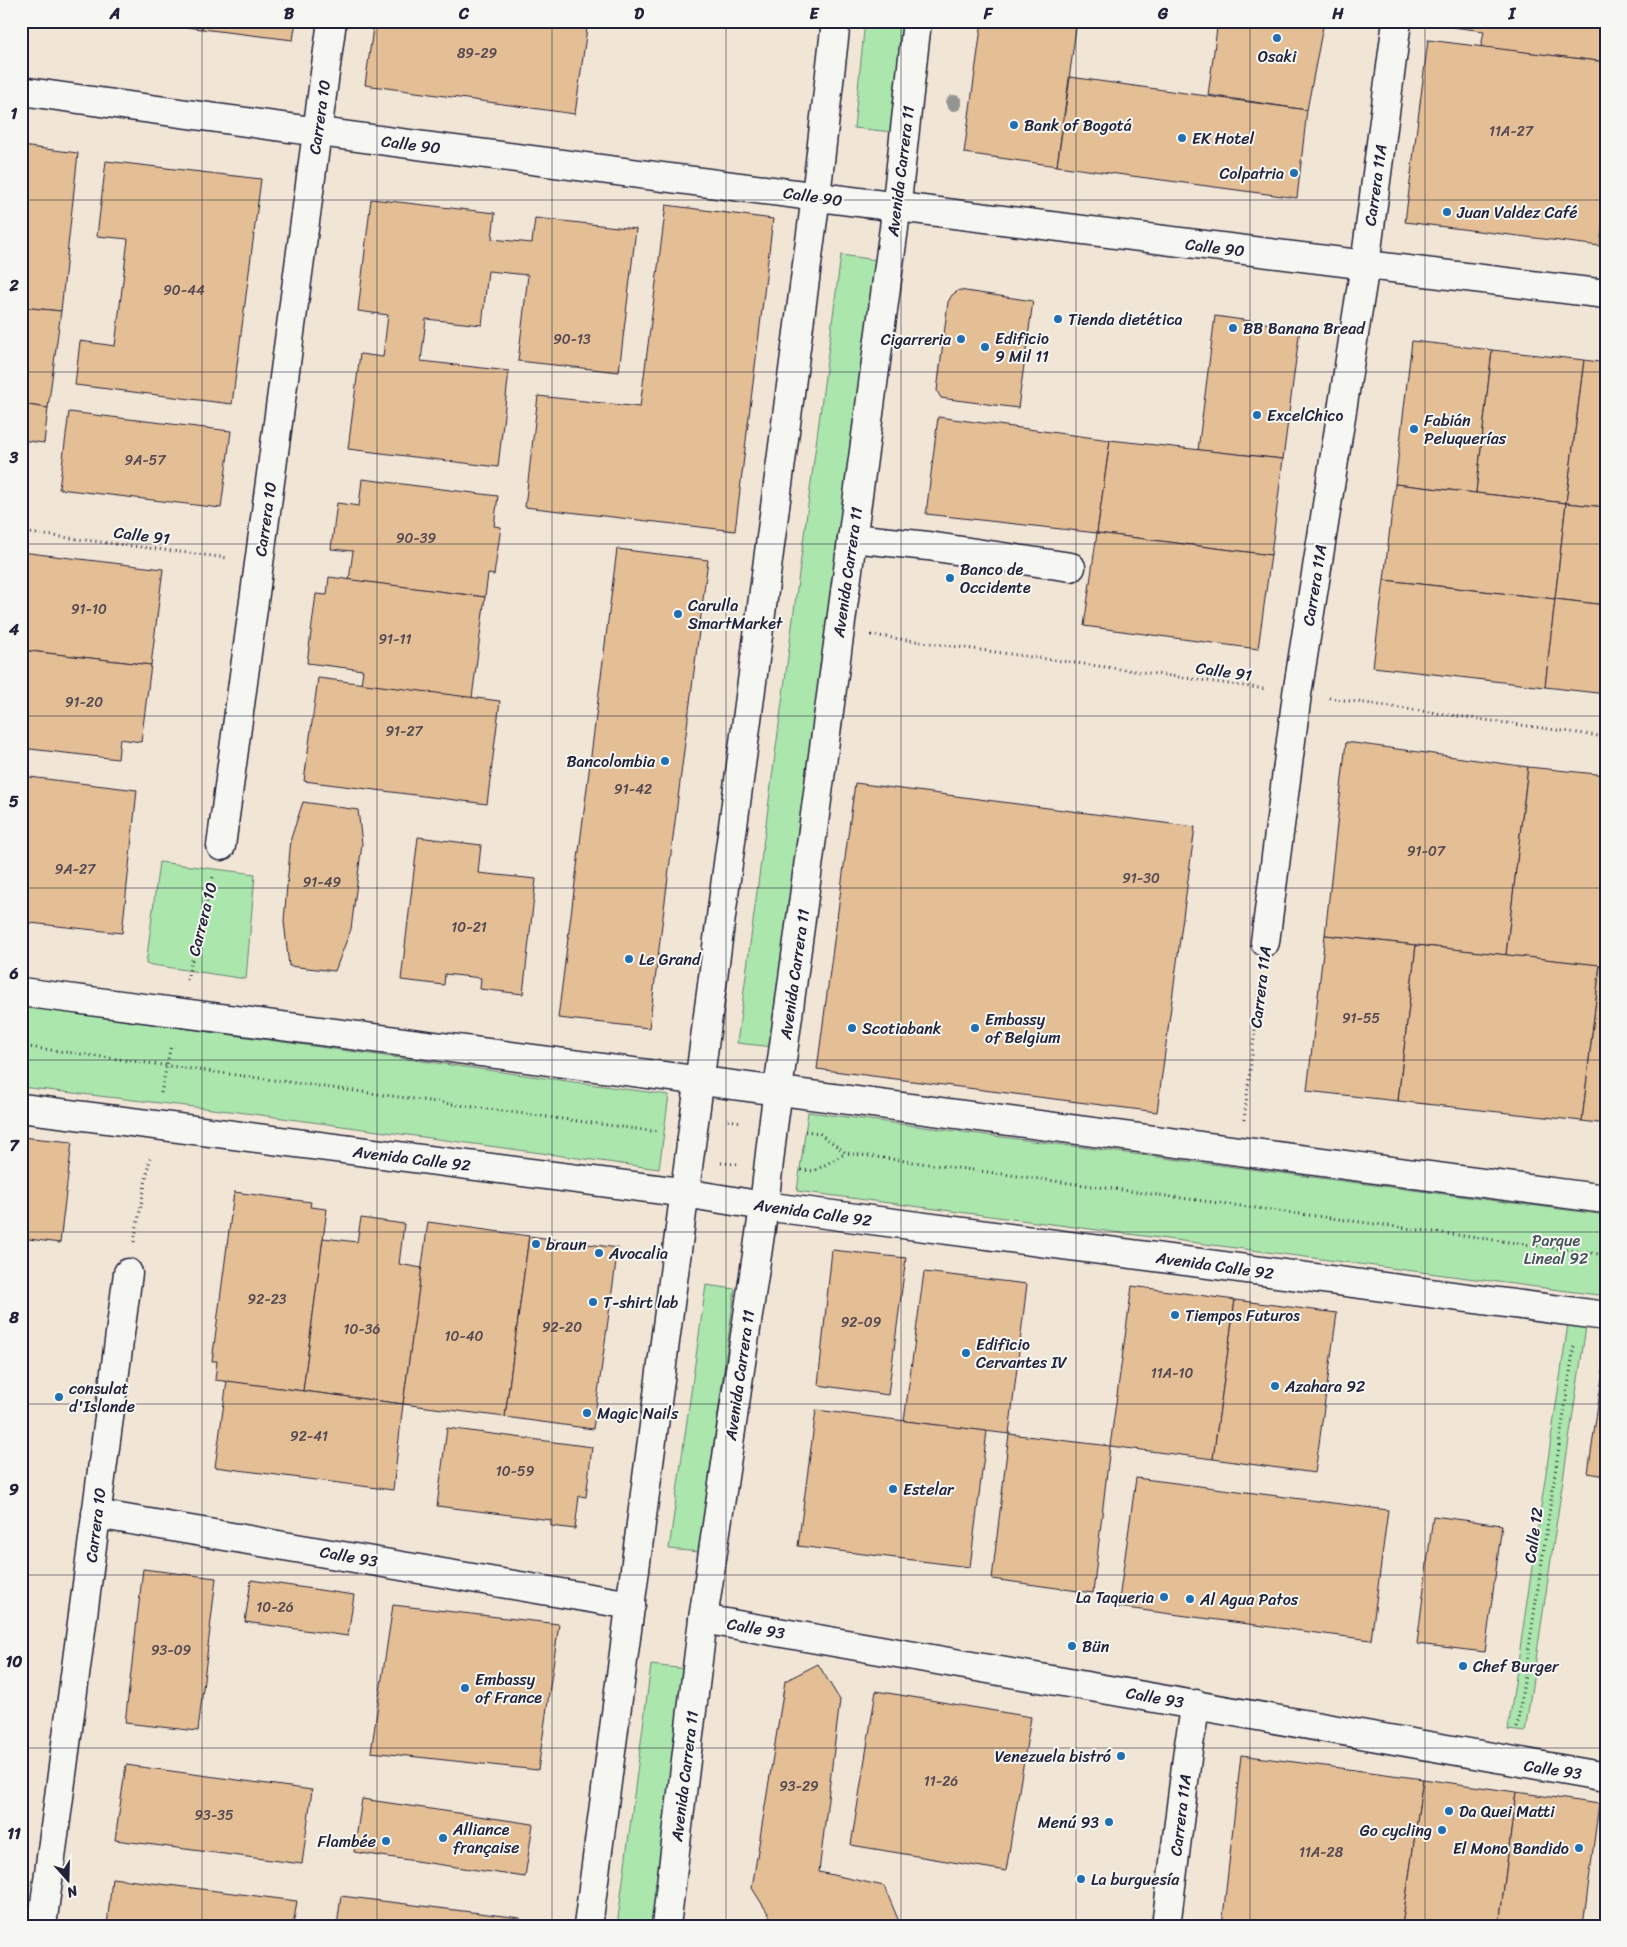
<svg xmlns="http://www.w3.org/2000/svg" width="1627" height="1947" font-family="Sriracha,sans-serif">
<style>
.green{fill:#abe6ac;stroke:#668474}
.building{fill:#e4be95;stroke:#22223b}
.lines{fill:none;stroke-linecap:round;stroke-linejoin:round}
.minor-casing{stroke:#22223b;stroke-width:31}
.major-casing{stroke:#22223b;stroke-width:31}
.path{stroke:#22223b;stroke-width:3;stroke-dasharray:1 4;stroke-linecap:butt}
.minor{stroke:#f6f6f2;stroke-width:28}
.major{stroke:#f6f6f2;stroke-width:28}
.tree{fill:#929590}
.grid{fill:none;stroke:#22223b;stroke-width:1;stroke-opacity:0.55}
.poi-dot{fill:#1f6fb2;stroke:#f6f6f2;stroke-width:2}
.labels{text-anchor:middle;stroke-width:4;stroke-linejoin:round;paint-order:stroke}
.number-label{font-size:14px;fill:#524952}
.poi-label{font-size:16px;fill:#22223b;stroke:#f6f6f2;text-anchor:start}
.street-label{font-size:16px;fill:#22223b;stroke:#f6f6f2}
.park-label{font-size:16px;fill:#445357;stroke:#f6f6f2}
.neatline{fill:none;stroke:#22223b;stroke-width:2}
.grid-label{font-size:16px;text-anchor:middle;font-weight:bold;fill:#22223b}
</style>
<rect width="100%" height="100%" fill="#f1e5d6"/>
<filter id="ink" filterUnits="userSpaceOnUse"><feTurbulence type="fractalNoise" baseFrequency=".02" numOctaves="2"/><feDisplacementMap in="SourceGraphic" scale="10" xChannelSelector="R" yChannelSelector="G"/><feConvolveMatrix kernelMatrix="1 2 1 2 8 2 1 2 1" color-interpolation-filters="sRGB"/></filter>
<g filter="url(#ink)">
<g class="green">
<path d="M865,21H905L893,132L854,128Z"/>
<path d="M841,255L877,260L773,1047L737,1043Z"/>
<path d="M159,862L255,874L246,979L146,964Z"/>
<path d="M21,1006L669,1095L659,1169L238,1112L21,1087Z"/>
<path d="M808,1112L1606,1215V1296L797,1191Z"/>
<path d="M706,1285L735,1289L699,1552L669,1549Z"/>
<path d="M1569,1317L1587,1320L1525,1732L1508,1730Z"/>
<path d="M651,1665L687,1669L653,1926H617Z"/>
</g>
<g class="building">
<path d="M135,21H203L202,29Z"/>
<path d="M203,21H296L293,40L202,29Z"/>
<path d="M374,21H588L575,114L365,85Z"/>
<path d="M982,21H1077L1057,166L964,153Z"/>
<path d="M1218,21H1324L1307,110L1208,95Z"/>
<path d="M1454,21H1606V62L1481,47L1484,31L1453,27Z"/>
<path d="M1428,40L1606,62V199L1600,246L1405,222Z"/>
<path d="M1070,77L1307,110L1297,198L1057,166Z"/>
<path d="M21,146L78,153L61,311L21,307Z"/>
<path d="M106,161L261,179L232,404L75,385L80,341L115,346L128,239L97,236Z"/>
<path d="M371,199L495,213L492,239L532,243L535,218L636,229L619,372L518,361L528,275L488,271L482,325L426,319L421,361L509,371L498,467L348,449L360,354L383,357L388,315L358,311Z"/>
<path d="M666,205L773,219L735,531L525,507L538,396L640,407Z"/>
<path d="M959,290L1033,301L1018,408L948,399L941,398L937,391L948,302L952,295Z"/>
<path d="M21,307L61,311L48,408L21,404Z"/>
<path d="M1215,316L1300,328L1283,459L1198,450Z"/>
<path d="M1412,341L1492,350L1476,493L1395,484Z"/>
<path d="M1492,350L1584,360L1566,503L1476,493Z"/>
<path d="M1584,360L1606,363V507L1566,503Z"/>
<path d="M21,404L48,408L44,443L21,440Z"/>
<path d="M69,412L231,431L221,508L59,489Z"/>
<path d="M938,417L1110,440L1097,533L926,514Z"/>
<path d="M1110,440L1283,459L1271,555L1097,533Z"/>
<path d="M362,479L498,496L494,526L501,527L494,575L488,574L485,597L349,580L353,551L331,549L337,503L359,506Z"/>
<path d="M1395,484L1566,503L1555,599L1384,580Z"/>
<path d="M1566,503L1606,507V605L1555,599Z"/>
<path d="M1097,533L1271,555L1258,649L1084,626Z"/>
<path d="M617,549L708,560L649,1028L558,1018Z"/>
<path d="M21,552L163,569L151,665L21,650Z"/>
<path d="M329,577L485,597L472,698L361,684L363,670L307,663L316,594L327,595Z"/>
<path d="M1384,580L1555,599L1545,687L1373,667Z"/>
<path d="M1555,599L1606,605V694L1545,687Z"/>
<path d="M21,650L151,665L141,742L120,739L118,759L21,748Z"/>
<path d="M318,678L500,701L487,804L304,781Z"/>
<path d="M1346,742L1528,767L1506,955L1325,935Z"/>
<path d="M1528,767L1606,775V966L1506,955Z"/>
<path d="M21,776L137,790L122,933L21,922Z"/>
<path d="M855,783L1195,827L1157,1112L817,1069Z"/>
<path d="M303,802L358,810L362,844L351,929L335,971L289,966L284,921L291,838Z"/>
<path d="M418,837L481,845L478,873L536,879L523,994L480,989L481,978L445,974L444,985L401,980Z"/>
<path d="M1325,935L1416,945L1398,1101L1307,1091Z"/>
<path d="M1416,945L1600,965L1582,1121L1398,1101Z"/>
<path d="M1600,965L1606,966V1124L1582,1121Z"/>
<path d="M21,1137L72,1142L60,1243L21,1238Z"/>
<path d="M234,1192L311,1202L310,1207L327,1209L303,1391L215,1380L217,1361H212Z"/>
<path d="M361,1218L404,1224L399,1264L422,1268L403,1404L303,1391L323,1238L357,1242Z"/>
<path d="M428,1222L529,1236L505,1417L403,1404Z"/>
<path d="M529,1236L618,1248L593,1429L505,1417Z"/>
<path d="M832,1250L906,1258L888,1395L818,1385Z"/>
<path d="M924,1272L1027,1284L1009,1434L904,1421Z"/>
<path d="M1132,1286L1235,1300L1213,1459L1110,1446Z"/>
<path d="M1235,1300L1337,1313L1315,1473L1213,1459Z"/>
<path d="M1604,1364L1606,1365V1476L1588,1473Z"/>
<path d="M227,1381L403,1404L393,1490L215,1467Z"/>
<path d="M816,1410L987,1431L970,1567L798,1546Z"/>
<path d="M447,1428L592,1447L586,1497L579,1496L575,1529L551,1526V1520L437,1506Z"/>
<path d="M1009,1434L1110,1446L1093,1593L992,1579Z"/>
<path d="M1136,1478L1388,1510L1371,1640L1118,1607Z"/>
<path d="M1433,1516L1502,1525L1485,1652L1417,1644Z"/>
<path d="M143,1569L216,1578L198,1731L125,1723Z"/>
<path d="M251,1580L354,1595L348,1636L245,1622Z"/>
<path d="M393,1605L559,1624L538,1770L371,1752Z"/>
<path d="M818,1664L840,1700L819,1872L884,1886L900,1924L898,1926H776L752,1888L785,1681Z"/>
<path d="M876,1691L1031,1717L1006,1871L851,1845Z"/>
<path d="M1241,1755L1423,1779L1402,1926H1222Z"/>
<path d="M126,1765L312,1790L302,1864L115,1840Z"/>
<path d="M1423,1779L1516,1792L1499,1926H1402Z"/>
<path d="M1516,1792L1599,1804L1583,1926H1499Z"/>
<path d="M362,1799L533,1824L525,1877L354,1852Z"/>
<path d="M112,1878L297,1901L293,1926H107Z"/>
<path d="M341,1896L520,1918L519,1926H337Z"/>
</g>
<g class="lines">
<g class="minor-casing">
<g id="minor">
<path d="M21,91C549,165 1077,230 1606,294"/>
<path d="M852,538L928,546L1071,567"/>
<path d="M221,846L332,21"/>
<path d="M1265,942L1297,694L1365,265L1397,21"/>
<path d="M96,1514L631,1605"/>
<path d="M703,1619L1606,1777"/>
<path d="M42,1926L128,1273"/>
<path d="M1166,1926L1188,1750L1196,1704"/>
</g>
</g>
<g class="major-casing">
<g id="major">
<path d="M21,992L1606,1199"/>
<path d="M21,1108L672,1191L764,1206L1606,1316"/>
<path d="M588,1926L816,196L836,21"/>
<path d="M666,1926L703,1619L763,1214L773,1127L894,228L917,21"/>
</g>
</g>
<g class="path">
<path d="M21,532L228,558"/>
<path d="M871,635L1266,689"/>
<path d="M1329,698L1606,737"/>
<path d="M187,980L213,877"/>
<path d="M21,1046L659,1132"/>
<path d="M161,1093L171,1045"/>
<path d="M728,1120L742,1122"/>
<path d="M1244,1120L1262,972"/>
<path d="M805,1131L819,1133L846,1153L1606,1255"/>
<path d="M721,1163L737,1164"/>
<path d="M801,1170L814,1171L846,1153"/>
<path d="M134,1242L150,1158"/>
<path d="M1517,1728L1574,1346"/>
</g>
<use href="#minor" class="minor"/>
<use href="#major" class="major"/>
</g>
<circle class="tree" cx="954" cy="103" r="8"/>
</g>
<path class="grid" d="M202,21V1926M377,21V1926M552,21V1926M726,21V1926M901,21V1926M1076,21V1926M1250,21V1926M1425,21V1926M21,200H1606M21,372H1606M21,544H1606M21,716H1606M21,888H1606M21,1060H1606M21,1232H1606M21,1404H1606M21,1575H1606M21,1748H1606"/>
<g class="poi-dot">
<circle cx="1277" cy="38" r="5"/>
<circle cx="1014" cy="125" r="5"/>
<circle cx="1182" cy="138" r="5"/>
<circle cx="1294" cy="173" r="5"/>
<circle cx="1447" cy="212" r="5"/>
<circle cx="1058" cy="319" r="5"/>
<circle cx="1233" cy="328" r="5"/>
<circle cx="961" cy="339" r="5"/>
<circle cx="985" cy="347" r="5"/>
<circle cx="1257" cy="415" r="5"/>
<circle cx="1414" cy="429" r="5"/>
<circle cx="950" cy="578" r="5"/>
<circle cx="678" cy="614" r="5"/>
<circle cx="665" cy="761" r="5"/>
<circle cx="629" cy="959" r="5"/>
<circle cx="852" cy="1028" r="5"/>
<circle cx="975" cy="1028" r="5"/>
<circle cx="536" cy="1244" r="5"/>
<circle cx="599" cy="1253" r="5"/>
<circle cx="593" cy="1302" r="5"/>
<circle cx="1175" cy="1315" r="5"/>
<circle cx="966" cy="1353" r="5"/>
<circle cx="1275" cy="1386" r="5"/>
<circle cx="59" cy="1397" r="5"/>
<circle cx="587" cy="1413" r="5"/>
<circle cx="893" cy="1489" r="5"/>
<circle cx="1164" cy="1597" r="5"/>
<circle cx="1190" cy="1599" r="5"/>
<circle cx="1072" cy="1646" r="5"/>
<circle cx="1463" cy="1666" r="5"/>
<circle cx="465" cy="1688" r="5"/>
<circle cx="1121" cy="1756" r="5"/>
<circle cx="1449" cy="1811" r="5"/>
<circle cx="1109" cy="1822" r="5"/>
<circle cx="1442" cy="1830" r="5"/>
<circle cx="443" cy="1838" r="5"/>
<circle cx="386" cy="1841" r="5"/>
<circle cx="1579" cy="1848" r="5"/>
<circle cx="1081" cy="1879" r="5"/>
</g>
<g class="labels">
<g class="number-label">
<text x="477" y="58">89-29</text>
<text x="1511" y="136">11A-27</text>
<text x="184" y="295">90-44</text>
<text x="572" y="344">90-13</text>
<text x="145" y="465">9A-57</text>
<text x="416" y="543">90-39</text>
<text x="89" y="614">91-10</text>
<text x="395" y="644">91-11</text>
<text x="84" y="707">91-20</text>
<text x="404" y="736">91-27</text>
<text x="633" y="794">91-42</text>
<text x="1426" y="856">91-07</text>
<text x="75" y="874">9A-27</text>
<text x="1141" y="883">91-30</text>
<text x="322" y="887">91-49</text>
<text x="469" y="932">10-21</text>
<text x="1361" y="1023">91-55</text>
<text x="267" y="1304">92-23</text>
<text x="861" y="1327">92-09</text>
<text x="562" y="1332">92-20</text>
<text x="362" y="1334">10-36</text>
<text x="464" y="1341">10-40</text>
<text x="1172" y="1378">11A-10</text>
<text x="309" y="1441">92-41</text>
<text x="515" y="1476">10-59</text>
<text x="275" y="1612">10-26</text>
<text x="171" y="1655">93-09</text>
<text x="941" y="1786">11-26</text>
<text x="799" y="1791">93-29</text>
<text x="214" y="1820">93-35</text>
<text x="1321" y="1857">11A-28</text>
</g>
<g class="poi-label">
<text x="1277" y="62" text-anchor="middle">Osaki</text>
<text x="1024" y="131">Bank of Bogotá</text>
<text x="1192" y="144">EK Hotel</text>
<text x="1284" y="179" text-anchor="end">Colpatria</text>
<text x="1457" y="218">Juan Valdez Café</text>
<text x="1068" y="325">Tienda dietética</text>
<text x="1243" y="334">BB Banana Bread</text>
<text x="995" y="344">Edificio<tspan x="995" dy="18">9 Mil 11</tspan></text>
<text x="951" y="345" text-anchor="end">Cigarreria</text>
<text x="1267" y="421">ExcelChico</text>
<text x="1424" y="426">Fabián<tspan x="1424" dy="18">Peluquerías</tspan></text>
<text x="960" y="575">Banco de<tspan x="960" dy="18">Occidente</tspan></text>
<text x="688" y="611">Carulla<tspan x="688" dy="18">SmartMarket</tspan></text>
<text x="655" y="767" text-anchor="end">Bancolombia</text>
<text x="639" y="965">Le Grand</text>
<text x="985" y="1025">Embassy<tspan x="985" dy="18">of Belgium</tspan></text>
<text x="862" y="1034">Scotiabank</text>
<text x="546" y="1250">braun</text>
<text x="609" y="1259">Avocalia</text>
<text x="603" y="1308">T-shirt lab</text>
<text x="1185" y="1321">Tiempos Futuros</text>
<text x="976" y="1350">Edificio<tspan x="976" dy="18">Cervantes IV</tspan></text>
<text x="1285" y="1392">Azahara 92</text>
<text x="69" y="1394">consulat<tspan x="69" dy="18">d'Islande</tspan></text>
<text x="597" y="1419">Magic Nails</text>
<text x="903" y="1495">Estelar</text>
<text x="1154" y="1603" text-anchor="end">La Taqueria</text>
<text x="1200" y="1605">Al Agua Patos</text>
<text x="1082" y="1652">Bün</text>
<text x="1473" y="1672">Chef Burger</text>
<text x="475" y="1685">Embassy<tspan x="475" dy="18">of France</tspan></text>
<text x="1111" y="1762" text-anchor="end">Venezuela bistró</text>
<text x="1459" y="1817">Da Quei Matti</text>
<text x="1099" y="1828" text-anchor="end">Menú 93</text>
<text x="453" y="1835">Alliance<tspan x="453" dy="18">française</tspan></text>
<text x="1432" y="1836" text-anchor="end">Go cycling</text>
<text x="376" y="1847" text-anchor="end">Flambée</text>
<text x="1569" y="1854" text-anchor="end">El Mono Bandido</text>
<text x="1091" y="1885">La burguesía</text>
</g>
<g class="street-label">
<text transform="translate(319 117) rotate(-82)" y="6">Carrera 10</text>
<text transform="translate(411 144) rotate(7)" y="6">Calle 90</text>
<text transform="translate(900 171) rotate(-83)" y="6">Avenida Carrera 11</text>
<text transform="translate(1375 185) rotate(-82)" y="6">Carrera 11A</text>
<text transform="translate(813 196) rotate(8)" y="6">Calle 90</text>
<text transform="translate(1215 247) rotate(7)" y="6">Calle 90</text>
<text transform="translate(265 519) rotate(-82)" y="6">Carrera 10</text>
<text transform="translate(142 535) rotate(7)" y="6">Calle 91</text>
<text transform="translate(847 572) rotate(-82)" y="6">Avenida Carrera 11</text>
<text transform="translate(1314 585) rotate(-81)" y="6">Carrera 11A</text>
<text transform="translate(1224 671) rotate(8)" y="6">Calle 91</text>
<text transform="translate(202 919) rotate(-76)" y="6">Carrera 10</text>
<text transform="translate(794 974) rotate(-82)" y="6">Avenida Carrera 11</text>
<text transform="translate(1260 987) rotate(-83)" y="6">Carrera 11A</text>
<text transform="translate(412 1158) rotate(7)" y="6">Avenida Calle 92</text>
<text transform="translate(813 1212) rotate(8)" y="6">Avenida Calle 92</text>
<text transform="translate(1215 1265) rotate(8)" y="6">Avenida Calle 92</text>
<text transform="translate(739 1375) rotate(-82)" y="6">Avenida Carrera 11</text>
<text transform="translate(95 1525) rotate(-83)" y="6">Carrera 10</text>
<text transform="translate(1533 1535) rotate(-82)" y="6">Calle 12</text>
<text transform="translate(349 1556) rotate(10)" y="6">Calle 93</text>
<text transform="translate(756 1628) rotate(10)" y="6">Calle 93</text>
<text transform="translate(1155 1697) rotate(10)" y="6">Calle 93</text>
<text transform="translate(1553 1769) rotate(9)" y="6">Calle 93</text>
<text transform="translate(684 1776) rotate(-83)" y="6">Avenida Carrera 11</text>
<text transform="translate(1180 1815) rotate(-83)" y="6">Carrera 11A</text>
</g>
<g class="park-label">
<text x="1556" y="1246">Parque<tspan x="1556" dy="18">Lineal 92</tspan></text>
</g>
</g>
<rect width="1627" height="1947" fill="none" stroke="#f6f6f2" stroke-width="55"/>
<g transform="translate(68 1880) rotate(160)" stroke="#f6f6f2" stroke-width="4" paint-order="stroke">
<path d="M0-4L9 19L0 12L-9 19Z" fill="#22223b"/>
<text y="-8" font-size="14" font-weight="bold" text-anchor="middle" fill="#22223b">N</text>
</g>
<rect x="28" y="28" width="1572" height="1892" class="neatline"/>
<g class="grid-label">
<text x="115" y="19">A</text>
<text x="289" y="19">B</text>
<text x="464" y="19">C</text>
<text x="639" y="19">D</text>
<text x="814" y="19">E</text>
<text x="988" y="19">F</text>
<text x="1163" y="19">G</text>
<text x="1338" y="19">H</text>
<text x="1512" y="19">I</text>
<text x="14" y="119">1</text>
<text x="14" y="291">2</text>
<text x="14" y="463">3</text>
<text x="14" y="635">4</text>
<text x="14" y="807">5</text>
<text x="14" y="979">6</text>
<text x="14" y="1151">7</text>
<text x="14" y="1323">8</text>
<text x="14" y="1495">9</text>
<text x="14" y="1667">10</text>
<text x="14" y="1839">11</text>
</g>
</svg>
